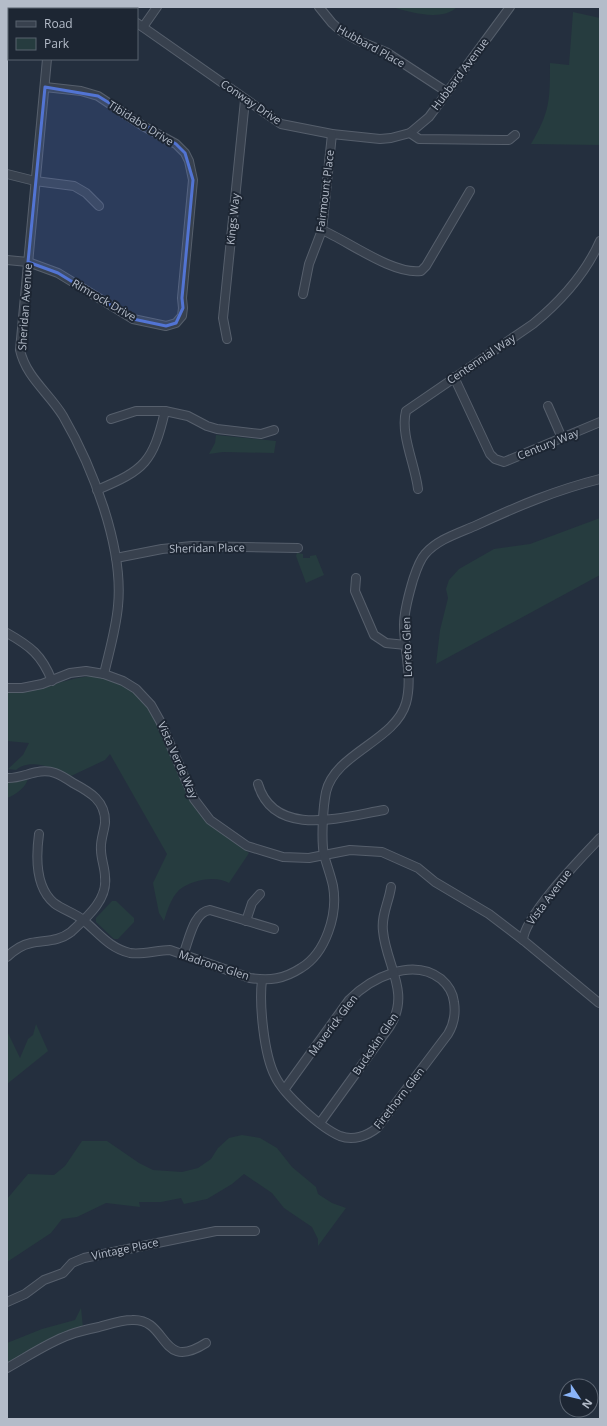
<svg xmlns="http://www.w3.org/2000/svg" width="607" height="1426" font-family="'Open Sans',sans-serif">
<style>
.green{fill:#263c3f}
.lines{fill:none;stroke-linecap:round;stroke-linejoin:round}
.minor-casing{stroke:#565f6c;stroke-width:10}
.minor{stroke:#38414e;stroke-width:8}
.marked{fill:#5274d3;fill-opacity:0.2;stroke:#5274d3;stroke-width:3;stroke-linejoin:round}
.labels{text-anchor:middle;stroke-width:4;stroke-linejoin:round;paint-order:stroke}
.street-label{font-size:11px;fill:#b4bcc9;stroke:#1d2633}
</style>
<rect width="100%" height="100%" fill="#242f3e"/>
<g class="green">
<path d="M392,7H457C442,22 409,12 392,7Z"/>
<path d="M573,12L600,18V145L531,144C550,112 550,100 550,63L569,65Z"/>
<path d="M216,435L276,441L274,453L223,452L209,454L215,443Z"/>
<path d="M600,518V575L436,664L440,630L448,598L446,589L449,580L459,569L494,549L530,544Z"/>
<path d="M297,553L303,554V558H310V556L316,555L324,575L306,583L296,556Z"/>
<path d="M91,676L109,679L124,685L147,703L185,790L200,813L216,829L249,853L229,883C215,875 192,880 179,890C171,898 167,911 164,921L159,913L153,883L167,854L110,754L105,760L71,776C56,769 31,757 16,770L8,769L23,755L29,743L7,741V692C37,693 62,679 91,676Z"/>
<path d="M28,778C27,787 15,795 7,798V781Z"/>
<path d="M112,901H116L134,918V922L118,939H114L96,922V918Z"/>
<path d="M36,1024L48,1051L7,1084V1031L20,1058L28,1039L33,1035Z"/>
<path d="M242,1135L260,1138L277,1148L292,1167L316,1187L318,1194L332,1203L346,1208L318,1246V1239L312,1227L284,1208L272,1193L244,1174L232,1184L207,1199L184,1204L181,1198L161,1202H139L140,1207L106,1203L77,1217L62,1219L51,1233L7,1262V1199L28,1174L54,1175L65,1166L82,1141H107L139,1163L153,1170L182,1172L198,1168L211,1159L218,1148L229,1138Z"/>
<path d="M81,1308L83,1328L7,1364V1343L42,1329L75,1320Z"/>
</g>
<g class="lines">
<g class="minor-casing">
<g id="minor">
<path d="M114,7L117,9"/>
<path d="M319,7L332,23L341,31L357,40L386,52L447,92"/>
<path d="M52,9V7"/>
<path d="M137,23L281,124L332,134L380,139L391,138L410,133L429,117L510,7"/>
<path d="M143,27L157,7"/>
<path d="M47,59L20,350C26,377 49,393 63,416C92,466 124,547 118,606C116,629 109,652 104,674"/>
<path d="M410,133L419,139L502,140H509L515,135"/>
<path d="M7,174L35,181L74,186L86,193L99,206"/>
<path d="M322,230C348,241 393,275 421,271L426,266L470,191"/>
<path d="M7,260L28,262L58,273L133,319L166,326L176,323L182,316L183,308L182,298L193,180L189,161L185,153L176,144L143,126L98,96L81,91L45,87"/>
<path d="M303,294L309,264L322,230L332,134"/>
<path d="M227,339L223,318L245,100"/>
<path d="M454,377L490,454L495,459L504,462L600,422"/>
<path d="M548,406L562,438"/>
<path d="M111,419L136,411H165L188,416L207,426L217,429L261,434L274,430"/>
<path d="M418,489C415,464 400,434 406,411L533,324C561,301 585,275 600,241"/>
<path d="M97,490C145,470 153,462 165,411"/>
<path d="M116,558L162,549L192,546L298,548"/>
<path d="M356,578L355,591L374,635L386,643L406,645"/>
<path d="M7,633C30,646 42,655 52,681"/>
<path d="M7,688H22L42,684L70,673L86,671L104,674L123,681L136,689L151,705L160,721L194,799L210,820L247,846L283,857L309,858L350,850L382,852L418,868L435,882L489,914L523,940"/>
<path d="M7,778C23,779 38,767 55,773C61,775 67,779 73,783C90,792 106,801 105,823C104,832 100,841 101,850C101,859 105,868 105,877C108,900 86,918 71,932C58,942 45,940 31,943C21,945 14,950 7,957"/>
<path d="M258,784C274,839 343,817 384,810"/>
<path d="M39,834C36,856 35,887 54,903C63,910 75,913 83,920C99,933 109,948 130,953C143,955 157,950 170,950L250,978C270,981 284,979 301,968C326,953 338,914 333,886C331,876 327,866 324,855C321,840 323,807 326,792C335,753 395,741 406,703C413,678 404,650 404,625C404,610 409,594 413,580C416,571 419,561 425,554C438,539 459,533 477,525C518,506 556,490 600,479"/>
<path d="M246,921L252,903L260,894"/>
<path d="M183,955C189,941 193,912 210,910L274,929"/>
<path d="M262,980C259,1004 264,1055 275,1076C284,1095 321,1128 340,1136C353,1141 367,1136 377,1128L448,1034C454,1024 456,1015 454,1002C453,993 448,985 441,979C412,957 371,978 349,1000L284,1090"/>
<path d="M599,1003L523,940C525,915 581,858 600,838"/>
<path d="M320,1123L390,1026C411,993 386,965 383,931C381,915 389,902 391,887"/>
<path d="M7,1302L25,1294L44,1280L63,1273L72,1263L84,1258L216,1231H255"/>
<path d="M7,1368C27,1357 47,1343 69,1335C79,1331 89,1329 99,1327C110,1324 121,1320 132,1320C169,1318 159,1373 206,1343"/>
</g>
</g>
<use href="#minor" class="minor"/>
</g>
<path class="marked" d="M45,87L98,96L176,144L185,153L193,180L182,298L183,308L176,323L166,326L133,319L58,273L28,262Z"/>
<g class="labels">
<g class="street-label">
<text transform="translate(371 46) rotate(29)" y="4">Hubbard Place</text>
<text transform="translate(460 74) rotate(-53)" y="4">Hubbard Avenue</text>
<text transform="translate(251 102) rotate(34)" y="4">Conway Drive</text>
<text transform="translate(141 123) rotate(32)" y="4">Tibidabo Drive</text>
<text transform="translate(325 191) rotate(-83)" y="4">Fairmount Place</text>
<text transform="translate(233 219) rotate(-84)" y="4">Kings Way</text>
<text transform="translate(104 300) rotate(30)" y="4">Rimrock Drive</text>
<text transform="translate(25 307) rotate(-86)" y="4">Sheridan Avenue</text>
<text transform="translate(481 359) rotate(-34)" y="4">Centennial Way</text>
<text transform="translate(548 444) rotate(-22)" y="4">Century Way</text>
<text transform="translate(207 548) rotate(-1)" y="4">Sheridan Place</text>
<text transform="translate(407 647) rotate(-92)" y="4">Loreto Glen</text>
<text transform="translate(178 760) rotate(66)" y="4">Vista Verde Way</text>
<text transform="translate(549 897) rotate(-53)" y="4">Vista Avenue</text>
<text transform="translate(214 965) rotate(18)" y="4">Madrone Glen</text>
<text transform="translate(333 1025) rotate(-53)" y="4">Maverick Glen</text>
<text transform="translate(375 1044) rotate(-56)" y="4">Buckskin Glen</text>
<text transform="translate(399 1098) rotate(-52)" y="4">Firethorn Glen</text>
<text transform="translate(125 1249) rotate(-12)" y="4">Vintage Place</text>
</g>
</g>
<rect width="607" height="1426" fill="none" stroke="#b4bcc9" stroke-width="16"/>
<rect x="8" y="8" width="130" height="52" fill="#1d2633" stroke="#59626f"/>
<rect x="16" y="21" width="20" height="6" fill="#38414e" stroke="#59626f"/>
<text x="44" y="28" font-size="12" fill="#b4bcc9">Road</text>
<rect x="16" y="38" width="20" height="12" fill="#263c3f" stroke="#59626f"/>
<text x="44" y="48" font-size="12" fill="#b4bcc9">Park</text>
<g transform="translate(579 1398) rotate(125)"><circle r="19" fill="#1d2633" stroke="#59626f"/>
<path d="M0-3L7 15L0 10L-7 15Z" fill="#8ab4f8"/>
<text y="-6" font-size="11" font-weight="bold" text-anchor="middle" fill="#b4bcc9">N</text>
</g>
</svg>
